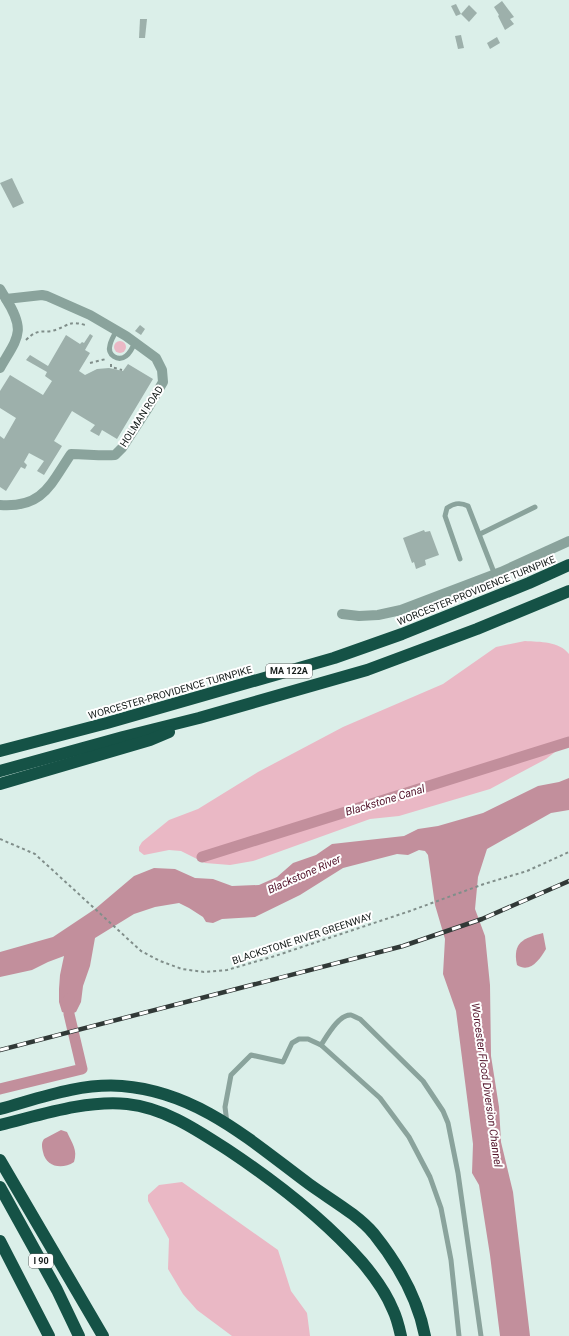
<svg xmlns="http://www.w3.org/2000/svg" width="569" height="1336" font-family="Roboto,sans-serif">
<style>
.green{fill:#eab8c5}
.water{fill:#c28f9c}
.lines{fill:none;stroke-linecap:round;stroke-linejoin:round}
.canal{stroke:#c28f9c;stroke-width:11}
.building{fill:#9db0ab}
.path{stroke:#808e8a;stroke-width:2;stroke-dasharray:3 3;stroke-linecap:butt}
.service{stroke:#8aa39c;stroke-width:5}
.minor{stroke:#8aa39c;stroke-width:10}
.motorway{stroke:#155246;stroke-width:12}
.rail-casing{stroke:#313937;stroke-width:4.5}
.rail{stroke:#fff;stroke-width:3;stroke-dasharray:9;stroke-linecap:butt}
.labels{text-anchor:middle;stroke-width:4;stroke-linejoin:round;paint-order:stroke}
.shield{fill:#fff;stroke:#5c615f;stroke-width:1}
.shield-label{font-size:9px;font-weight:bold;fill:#161d1b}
.street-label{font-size:10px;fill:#161d1b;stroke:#fff}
.water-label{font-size:11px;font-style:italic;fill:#53142b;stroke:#fff}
</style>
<rect width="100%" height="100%" fill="#dbefe9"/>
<g class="green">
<circle cx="120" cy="347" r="6"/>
<path d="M525,641C540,642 559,641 569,654V741L546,759L490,789L399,816L370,819L253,861L230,865L205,863L181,851L169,850L144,855L139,851V847L142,842L169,820L198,809L258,772L343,727L443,684L496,647Z"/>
<path d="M182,1182L278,1250L291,1291L307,1313L310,1336H232L197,1310L183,1294L168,1269L169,1239L148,1201V1195L159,1185Z"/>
</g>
<g class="water">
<path d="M569,778V810L551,813L487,849L478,877L475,909L485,936L490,985L491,1056L499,1107L501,1142L513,1192L530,1336H500L490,1255L479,1185L472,1173L473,1144L456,1011L443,974L445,939L435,905L428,855L425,851L419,850L408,855L397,854L343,868L300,895L255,917L222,919L213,923L206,922L203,917L189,908L179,903L155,907L134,914L95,938L90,966L83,986L81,1002L76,1012L69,1014L62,1012L59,1002V989L60,975L64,956L48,962L32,970L0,977V952L53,937L95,909L134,876L154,868L175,869L195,878L213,879L232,886L259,885L277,877L293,863L316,855L332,844L404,836L418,829L438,826L483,813L538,786L559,782Z"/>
<path d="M543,933L546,949C540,959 530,974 517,965C512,942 524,938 543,933Z"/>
<path d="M61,1130L67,1132C72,1143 78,1150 74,1162C62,1170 46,1167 43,1152C42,1147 41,1143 44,1139Z"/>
</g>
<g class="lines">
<g class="canal">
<path d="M202,857L569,742"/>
<path d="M0,1089L82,1069L69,1014V999"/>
</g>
</g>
<g class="building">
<path d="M502,1L514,17L510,19L514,24L505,30L498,16L499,15L494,7Z"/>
<path d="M456,4L461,14L456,16L451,6Z"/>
<path d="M469,5L477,13L469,22L461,14Z"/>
<path d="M140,19H147L145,38H139Z"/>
<path d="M461,35L464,48L458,49L455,36Z"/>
<path d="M497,37L500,43L490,49L487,43Z"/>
<path d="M12,178L24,203L13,208L0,183Z"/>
<path d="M140,325L145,329L141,335L135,331Z"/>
<path d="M90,334L93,336L85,350L90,353L79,371L85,375L97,369L109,368L123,371L128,364L153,379L117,439L102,430L99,436L90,431L95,425L72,411L54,441L62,446L44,475L37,471L44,461L29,453L24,462L27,465L25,469L21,467L6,491L0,487V436L4,439L16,418L0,408V391L10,375L43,395L52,381L45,376L47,372L26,360L30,355L48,366L66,335L80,344L82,342L84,343Z"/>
<path d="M424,530L425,532L430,531L439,555L425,560L426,565L416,569L414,562L412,563L403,538Z"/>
</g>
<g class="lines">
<g class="path">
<path d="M26,340C40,326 44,335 58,329C70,324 71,321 85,325"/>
<path d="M90,363L106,359"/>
<path d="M111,364V367L122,370"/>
<path d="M0,839L35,854L141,951L160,961L182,969L204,972L227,970L275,956L410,911L484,884L527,871L569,852"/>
</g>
<g class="service">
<path d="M117,330C114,335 111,340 110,345C107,355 118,362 126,356C130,353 133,347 135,342"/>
<path d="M480,534L535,507"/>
<path d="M460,559L445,516L447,508C454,503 460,502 468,506L495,575"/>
<path d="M321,1045C327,1036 339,1014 351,1015C354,1016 357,1018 360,1019L423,1081L443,1111L448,1123L458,1173L481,1336"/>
<path d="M227,1123L225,1107L231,1075L251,1055L283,1062L292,1043L299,1039H308L321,1045L380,1098L409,1137L430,1177L441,1208L451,1260L459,1336"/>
</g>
<g class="minor">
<path d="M0,289L6,299"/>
<path d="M0,368C17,338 27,332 6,299L42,295L47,296L90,315L126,336L156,358L162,370L163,382L148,408L122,448L115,455C100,456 86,454 71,454C50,485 43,508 0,505"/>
<path d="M342,614L359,616L378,615L401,610L501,572L569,541"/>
</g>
<g class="motorway">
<path d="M0,751L107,723L334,658L402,634L529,583L569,565"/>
<path d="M0,771L123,737L199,718L367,670L477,629L569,591"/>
<path d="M0,784L150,740L169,732"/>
<path d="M0,1109C40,1098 79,1083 122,1086C198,1092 251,1141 309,1184C331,1200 357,1214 374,1234C398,1264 418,1299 425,1336"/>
<path d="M0,1125C41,1115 85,1100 127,1104C165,1108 197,1130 228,1150C276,1182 324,1219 362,1262C373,1275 387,1295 393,1310C397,1318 399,1327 401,1336"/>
<path d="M0,1160L103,1336"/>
<path d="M0,1187L57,1290L79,1336"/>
<path d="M0,1241L49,1336"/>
</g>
<g class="rail-casing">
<path id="rail" d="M0,1050L403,946L482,919L569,881"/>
</g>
<use href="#rail" class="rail"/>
</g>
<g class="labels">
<g class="shield">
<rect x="266" y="664" width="46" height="14" rx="3"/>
<rect x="29" y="1254" width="24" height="14" rx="3"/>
</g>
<g class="shield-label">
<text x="289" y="674">MA 122A</text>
<text x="41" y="1264">I 90</text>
</g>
<g class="street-label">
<text transform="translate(141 416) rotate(-57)" y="4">HOLMAN ROAD</text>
<text transform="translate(476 590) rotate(-22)" y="4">WORCESTER-PROVIDENCE TURNPIKE</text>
<text transform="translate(170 692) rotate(-16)" y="4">WORCESTER-PROVIDENCE TURNPIKE</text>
<text transform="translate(302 938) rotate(-18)" y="4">BLACKSTONE RIVER GREENWAY</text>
</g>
<g class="water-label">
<text transform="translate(385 800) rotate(-17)" y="4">Blackstone Canal</text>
<text transform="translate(304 874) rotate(-24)" y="4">Blackstone River</text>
<text transform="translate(487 1085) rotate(82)" y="4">Worcester Flood Diversion Channel</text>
</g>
</g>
</svg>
